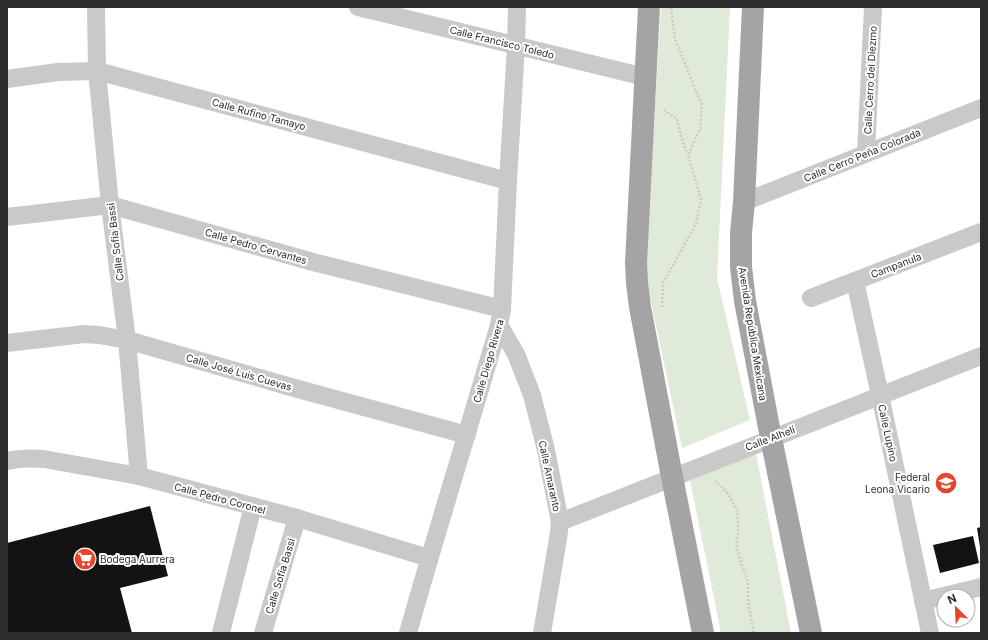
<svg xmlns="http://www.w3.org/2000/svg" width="988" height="640" font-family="Inter,sans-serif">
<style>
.green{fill:#dfead9}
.building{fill:#131313}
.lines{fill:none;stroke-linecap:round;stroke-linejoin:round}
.path{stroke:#c9c9c9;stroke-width:2.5;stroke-dasharray:2 2;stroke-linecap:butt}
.minor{stroke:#c9c9c9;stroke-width:18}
.major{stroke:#a4a4a4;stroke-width:22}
.labels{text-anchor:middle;stroke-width:4;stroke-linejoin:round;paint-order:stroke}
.street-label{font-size:10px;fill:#2c2c2c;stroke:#fff}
.poi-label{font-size:10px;fill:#2c2c2c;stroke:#fff;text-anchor:end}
</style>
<rect width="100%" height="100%" fill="#fff"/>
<g class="green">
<path d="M661,7H730L717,278L750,420L682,448L645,274Z"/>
<path d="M755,449L791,633H721L689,475Z"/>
</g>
<g class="building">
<path d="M150,506L168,576L120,588L132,633H7V543Z"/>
<path d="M981,527V546L980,547L977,528Z"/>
<path d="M973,536L979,563L940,573L933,545Z"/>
</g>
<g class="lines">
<g class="path">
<path d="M664,110L677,119L681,136L687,154"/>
<path d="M662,307L663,283L696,224L701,199L688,155L700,129L702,106L675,39L671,7"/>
<path d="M715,481L719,484L728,494L737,510L738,520V535L736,544L740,560L748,581V602L754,633"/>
</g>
<g class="minor">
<path d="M96,7L97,71L110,205L127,340L139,476"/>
<path d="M358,7L645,77"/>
<path d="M7,79L58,72L97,71L508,181"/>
<path d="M866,153L873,7"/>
<path d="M744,202L981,108"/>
<path d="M7,217L110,205L313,262L502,309"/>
<path d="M855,281L880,395L930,633"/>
<path d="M811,298L981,232"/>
<path d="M499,325L516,354L532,395L546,450L560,522L558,539L542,633"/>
<path d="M7,343L84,334L99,335L127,340L298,389L467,435"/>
<path d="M7,461C20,458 31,458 44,459L139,476L297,518L429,558"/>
<path d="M560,522L981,356"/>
<path d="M923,601L981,587"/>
<path d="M221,633L253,506"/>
<path d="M263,633L297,518"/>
<path d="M408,633C437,530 469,428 499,325L502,309L508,181L516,46L517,7"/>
</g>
<g class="major">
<path d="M649,7L636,263L637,283L640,307L672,477L703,633"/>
<path d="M753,7L744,202L741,233V267L745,301L771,438L811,633"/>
</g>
</g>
<defs>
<g id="school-disc" transform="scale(1.15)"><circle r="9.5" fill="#e7442b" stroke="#fff"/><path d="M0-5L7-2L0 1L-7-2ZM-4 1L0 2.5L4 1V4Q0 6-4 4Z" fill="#fff"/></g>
<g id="supermarket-disc" transform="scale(1.15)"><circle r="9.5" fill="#e7442b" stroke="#fff"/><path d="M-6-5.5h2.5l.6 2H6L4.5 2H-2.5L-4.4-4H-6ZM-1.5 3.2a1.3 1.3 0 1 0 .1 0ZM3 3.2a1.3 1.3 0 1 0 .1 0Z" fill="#fff"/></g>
</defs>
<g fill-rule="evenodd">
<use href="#school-disc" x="946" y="483"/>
<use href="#supermarket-disc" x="85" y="559"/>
</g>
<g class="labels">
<g class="street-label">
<text transform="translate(502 42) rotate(14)" y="4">Calle Francisco Toledo</text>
<text transform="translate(870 80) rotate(-87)" y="4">Calle Cerro del Diezmo</text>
<text transform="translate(259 114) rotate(15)" y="4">Calle Rufino Tamayo</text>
<text transform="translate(862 155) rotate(-22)" y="4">Calle Cerro Peña Colorada</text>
<text transform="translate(115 242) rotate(-97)" y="4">Calle Sofía Bassi</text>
<text transform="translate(256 246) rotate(16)" y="4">Calle Pedro Cervantes</text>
<text transform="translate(896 265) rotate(-21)" y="4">Campanula</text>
<text transform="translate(753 334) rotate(81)" y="4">Avenida República Mexicana</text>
<text transform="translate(488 361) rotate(-74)" y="4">Calle Diego Rivera</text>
<text transform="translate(239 372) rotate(16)" y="4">Calle José Luis Cuevas</text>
<text transform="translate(888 433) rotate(78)" y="4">Calle Lupino</text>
<text transform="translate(770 438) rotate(-21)" y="4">Calle Alhelí</text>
<text transform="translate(550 476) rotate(78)" y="4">Calle Amaranto</text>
<text transform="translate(220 498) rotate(15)" y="4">Calle Pedro Coronel</text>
<text transform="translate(280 576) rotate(-73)" y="4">Calle Sofía Bassi</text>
</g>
<g class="poi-label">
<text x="930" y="481">Federal<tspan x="930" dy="12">Leona Vicario</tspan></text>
<text x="100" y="563" text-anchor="start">Bodega Aurrera</text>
</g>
</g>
<rect width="988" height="640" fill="none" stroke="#2c2c2c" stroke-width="16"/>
<g transform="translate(956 608) rotate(336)"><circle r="19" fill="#ffffff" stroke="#ababab"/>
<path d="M0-3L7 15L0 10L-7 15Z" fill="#e7442b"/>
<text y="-6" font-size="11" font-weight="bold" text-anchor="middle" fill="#2c2c2c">N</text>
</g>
</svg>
